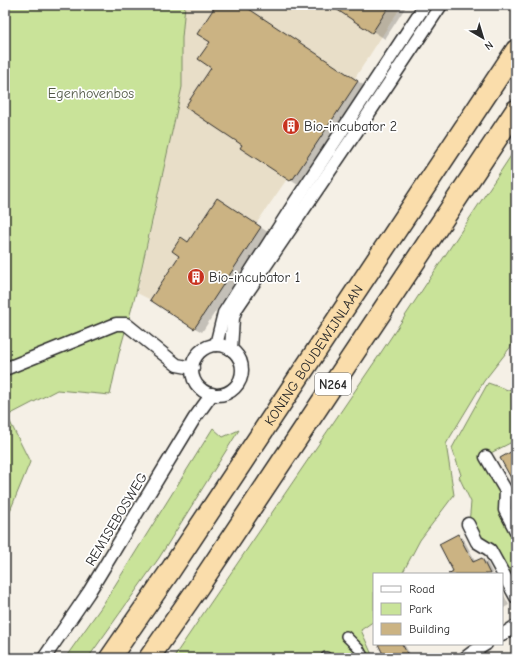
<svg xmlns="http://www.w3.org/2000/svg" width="521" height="663" font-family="'Comic Neue',sans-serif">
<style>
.built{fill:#e8dec8}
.green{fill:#c9e399;stroke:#7a8762}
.shadow{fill:#0003}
.building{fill:#cbb383;stroke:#2b2b2b}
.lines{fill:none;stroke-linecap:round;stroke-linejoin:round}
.pedestrian-casing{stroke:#2b2b2b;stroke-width:12}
.minor-casing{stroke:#2b2b2b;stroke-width:15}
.trunk-casing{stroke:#2b2b2b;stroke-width:23}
.pedestrian{stroke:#fff;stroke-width:9}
.minor{stroke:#fff;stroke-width:12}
.trunk{stroke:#faddab;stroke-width:20}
.labels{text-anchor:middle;stroke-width:3.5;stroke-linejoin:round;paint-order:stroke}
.shield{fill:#fff;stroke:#6b6b6b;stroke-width:1}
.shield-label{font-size:13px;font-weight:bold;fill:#2b2b2b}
.park-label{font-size:14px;fill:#525946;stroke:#fff}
.poi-label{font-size:14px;fill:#2b2b2b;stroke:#fff;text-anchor:start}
.street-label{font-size:14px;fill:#2b2b2b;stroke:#fff}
</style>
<rect width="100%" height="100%" fill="#f5f0e6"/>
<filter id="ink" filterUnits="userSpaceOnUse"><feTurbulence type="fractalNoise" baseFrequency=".025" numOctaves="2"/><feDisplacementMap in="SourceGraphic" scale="8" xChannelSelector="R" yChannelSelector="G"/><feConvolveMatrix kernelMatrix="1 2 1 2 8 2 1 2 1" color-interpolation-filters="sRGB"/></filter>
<g filter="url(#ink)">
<path class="built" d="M185,5H402L355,78L358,81L293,179L290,181L287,179L256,224L261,227L194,329L151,300L137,293L182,87V38Z"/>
<g class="green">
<path d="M5,5H185L182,38V87L136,293L119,353L110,395L57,390L7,416L30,462L5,523Z"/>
<path d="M516,148V340L484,381L446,444L454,495L420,540L402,574H374V621L361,630L373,657L371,658H173L380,354Z"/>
<path d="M488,383L508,390L516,387V440L485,456L503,493L516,536V596L469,524L471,502L459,477L461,475L452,448Z"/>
<path d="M213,428L223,437L239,430L159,558L88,658H65L102,606Z"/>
</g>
<g class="shadow">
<path d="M218,5H243L365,86L301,182H300L298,184L242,148L243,145L213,67L211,42Z"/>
<path d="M332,5H407L385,39Z"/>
<path d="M224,204L268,232L202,332L195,328L189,243Z"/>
<path d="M458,535L463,538L476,562L482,560L487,562L493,574H457Z"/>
<path d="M502,591L509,605L502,609Z"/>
<path d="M379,644H404L411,656L409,657L410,658H386Z"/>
<path d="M514,652L516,653V658H511L510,657Z"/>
</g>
<g class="building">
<path d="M216,5H243L358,81L293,179L292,178L290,181L240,148L242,145L185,107L211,68L198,59L210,42L197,34Z"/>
<path d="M330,5H390L372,33Z"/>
<path d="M217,198L261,227L194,329L150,300L179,256L172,251L181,237L188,242Z"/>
<path d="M516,449V487L500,458Z"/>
<path d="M458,534L473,562L482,558L490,574H448L453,571L439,544Z"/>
<path d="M378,644H402L407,653L399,658H385Z"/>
</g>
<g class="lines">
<g class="pedestrian-casing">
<g id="pedestrian">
<path d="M346,636L359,649L364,658"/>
<path d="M326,657L327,658"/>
</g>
</g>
<g class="minor-casing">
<g id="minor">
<path d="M216,345L224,313L295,202L425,5"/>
<circle cx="217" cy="370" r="25"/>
<path d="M231,349L233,318L236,309L365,119L441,5"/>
<path d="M5,369L116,324H126L177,365L193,368"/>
<path d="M486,457L506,491L505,510L516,531"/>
<path d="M468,524L477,542L490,550L516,597"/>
<path d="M502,635L516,626"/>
<path d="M44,658L89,592L194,419L212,394"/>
<path d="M465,658L473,652L486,644"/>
</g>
</g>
<g class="trunk-casing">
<g id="trunk">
<path id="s1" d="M110,658L170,571L516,50"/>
<path d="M149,658L197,589L516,110"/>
</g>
</g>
<use href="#pedestrian" class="pedestrian"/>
<use href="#minor" class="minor"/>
<use href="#trunk" class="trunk"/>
</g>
</g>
<defs>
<g id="building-disc" transform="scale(0.9)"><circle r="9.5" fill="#c8321e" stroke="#fff"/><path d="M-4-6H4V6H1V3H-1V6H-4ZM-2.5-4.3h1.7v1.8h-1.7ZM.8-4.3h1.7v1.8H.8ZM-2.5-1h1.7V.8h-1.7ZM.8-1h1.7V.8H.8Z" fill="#fff"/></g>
</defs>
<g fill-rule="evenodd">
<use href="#building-disc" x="291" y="126"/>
<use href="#building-disc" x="196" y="277"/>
</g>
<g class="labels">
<rect class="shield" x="315" y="373" width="36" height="22" rx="3"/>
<g class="shield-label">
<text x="333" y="389">N264</text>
</g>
<g class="park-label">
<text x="91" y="98">Egenhovenbos</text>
</g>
<g class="poi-label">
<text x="304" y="131">Bio-incubator 2</text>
<text x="209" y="282">Bio-incubator 1</text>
</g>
<g class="street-label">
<text dy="5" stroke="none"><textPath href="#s1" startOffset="365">KONING BOUDEWIJNLAAN</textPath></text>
<text transform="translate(116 519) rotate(-59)" y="5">REMISEBOSWEG</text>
</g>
</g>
<rect width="521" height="663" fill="none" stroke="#fff" stroke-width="20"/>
<rect x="10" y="10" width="501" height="643" fill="none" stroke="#2b2b2b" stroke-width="1.5" filter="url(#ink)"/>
<rect x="373" y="573" width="130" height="72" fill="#ffffff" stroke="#aaaaaa"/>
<rect x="381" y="586" width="20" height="6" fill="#ffffff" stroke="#aaaaaa"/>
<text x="409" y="593" font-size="12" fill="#2b2b2b">Road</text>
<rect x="381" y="603" width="20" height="12" fill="#c9e399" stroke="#aaaaaa"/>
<text x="409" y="613" font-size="12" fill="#2b2b2b">Park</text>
<rect x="381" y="623" width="20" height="12" fill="#cbb383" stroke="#aaaaaa"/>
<text x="409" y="633" font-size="12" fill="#2b2b2b">Building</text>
<g transform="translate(483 38) rotate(142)" stroke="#ffffff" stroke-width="3" paint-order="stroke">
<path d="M0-3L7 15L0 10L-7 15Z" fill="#2b2b2b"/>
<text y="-6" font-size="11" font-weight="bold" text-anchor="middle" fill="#2b2b2b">N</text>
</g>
</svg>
